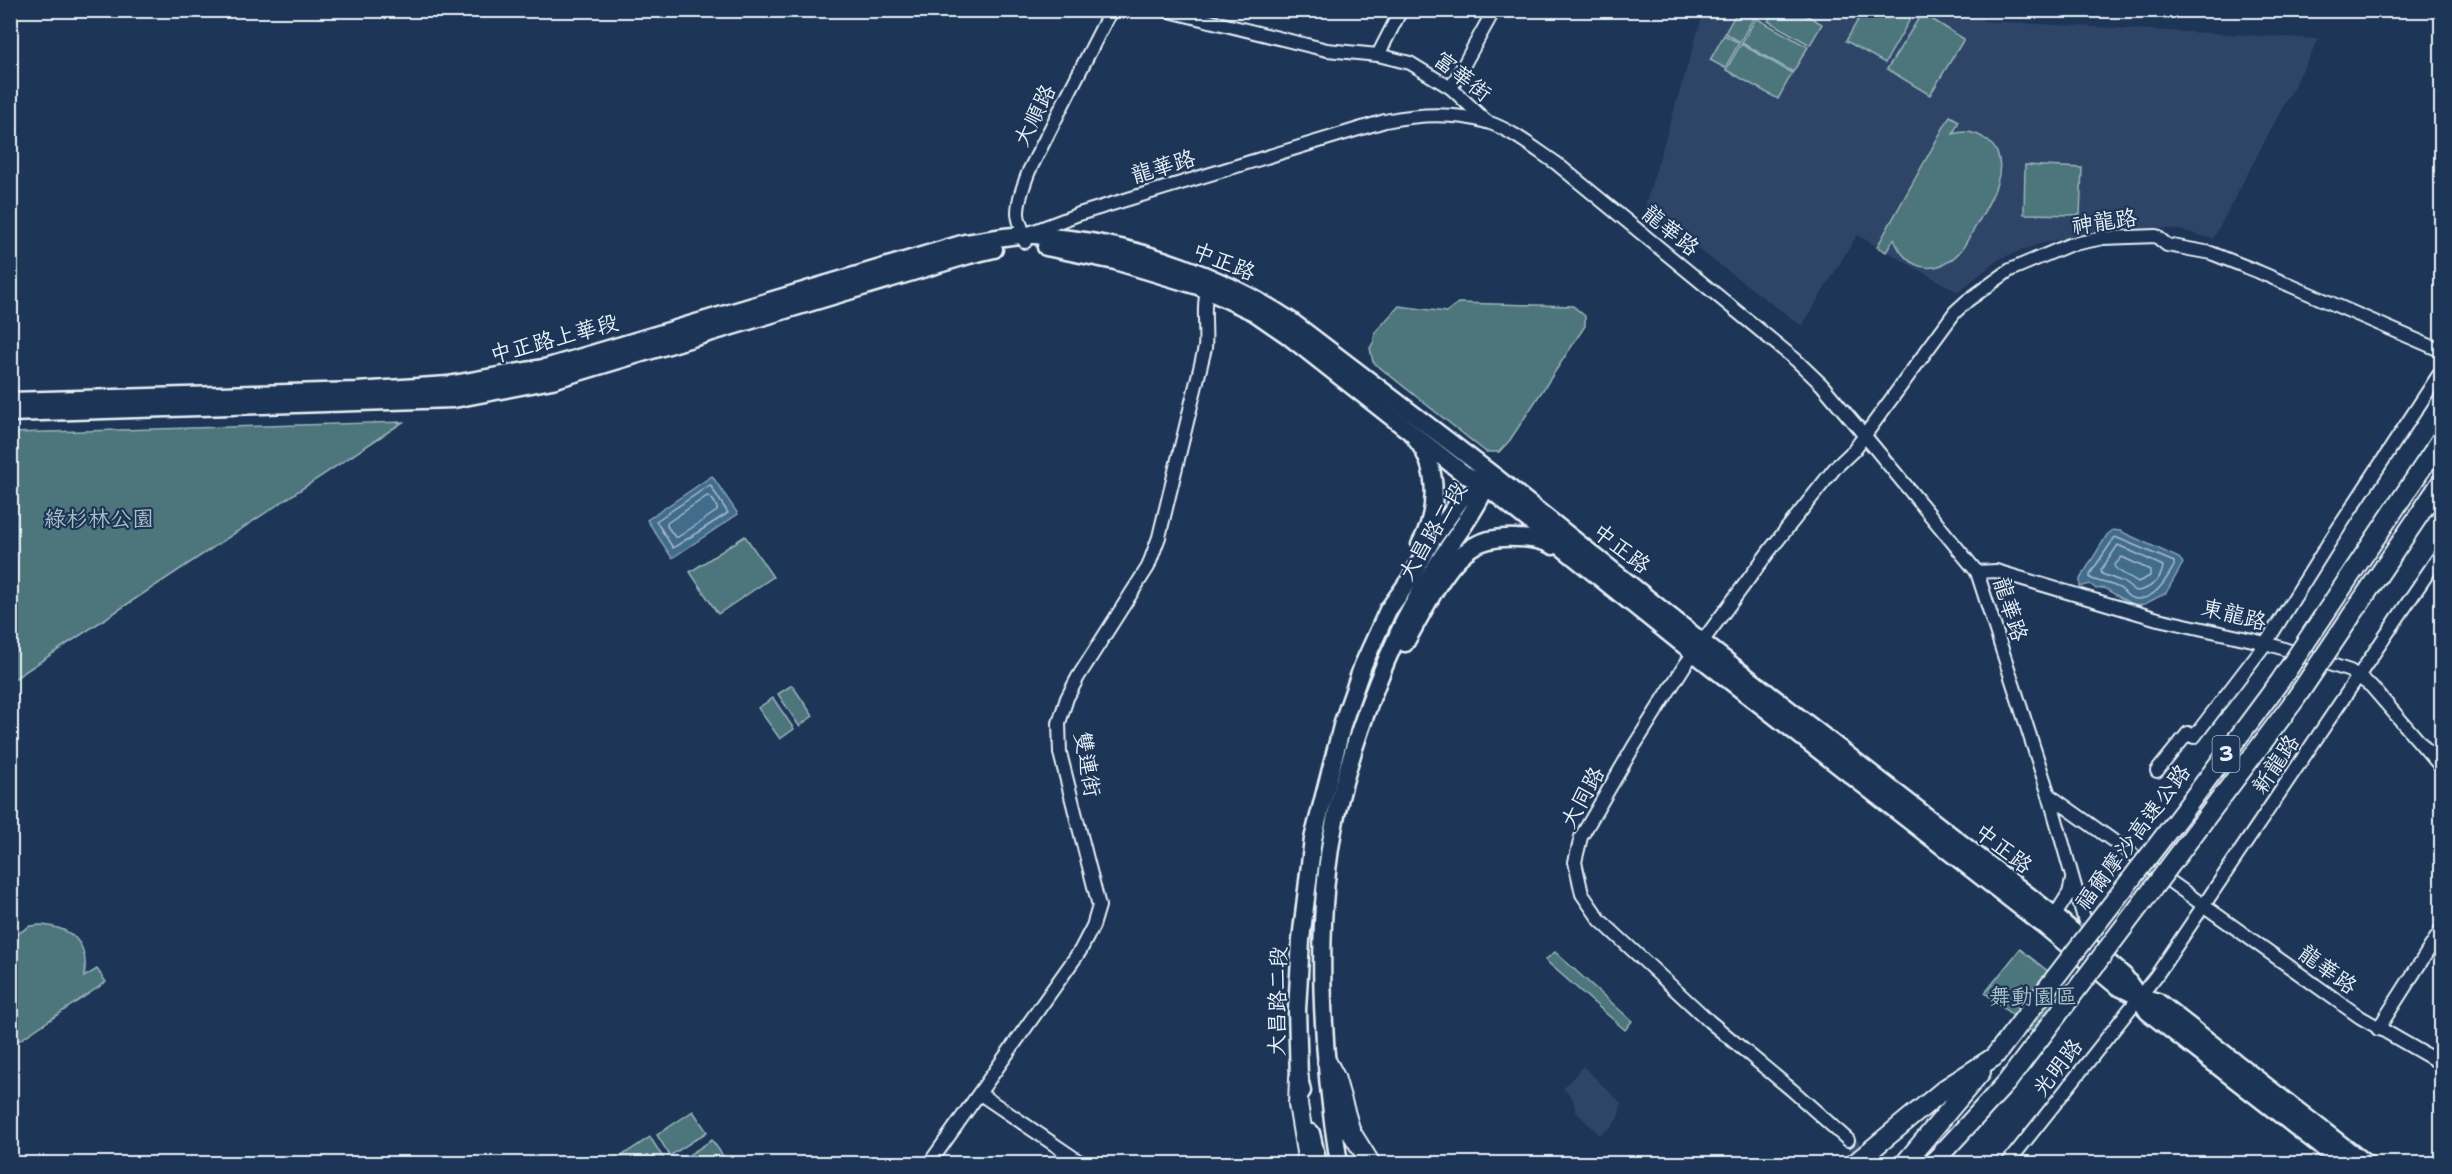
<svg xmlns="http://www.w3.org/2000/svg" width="2452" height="1174" font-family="'Shantell Sans','LXGW WenKai TC',sans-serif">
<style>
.built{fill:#2f4468}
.green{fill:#4d767b;stroke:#9ab4ba;stroke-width:1.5}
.water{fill:#436c8b;stroke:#85a1b7;stroke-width:1.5}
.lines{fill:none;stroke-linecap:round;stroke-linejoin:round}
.shore{stroke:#a6bccc;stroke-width:1.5}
.minor-tunnel{stroke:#3b516f;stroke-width:12;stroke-dasharray:12 6;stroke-linecap:butt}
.minor-casing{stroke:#e8f1f8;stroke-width:16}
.major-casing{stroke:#e8f1f8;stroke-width:21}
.highway-casing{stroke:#e8f1f8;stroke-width:22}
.minor{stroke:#1d3557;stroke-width:12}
.major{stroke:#1d3557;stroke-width:16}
.highway{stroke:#1d3557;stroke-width:18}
.highway-bridge-casing{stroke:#e8f1f8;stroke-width:22;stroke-linecap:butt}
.highway-bridge{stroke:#1d3557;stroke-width:18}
.labels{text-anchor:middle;stroke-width:4.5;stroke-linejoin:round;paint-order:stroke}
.shield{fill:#1d3557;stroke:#abb9c8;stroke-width:1.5}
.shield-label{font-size:21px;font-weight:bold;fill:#e8f1f8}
.street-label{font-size:22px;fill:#e8f1f8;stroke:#1d3557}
.park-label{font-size:22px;fill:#aac0c6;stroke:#1d3557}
</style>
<rect width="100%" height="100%" fill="#1d3557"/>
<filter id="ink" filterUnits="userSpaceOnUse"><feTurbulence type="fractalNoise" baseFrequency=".0167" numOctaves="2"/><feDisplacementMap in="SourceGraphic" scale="12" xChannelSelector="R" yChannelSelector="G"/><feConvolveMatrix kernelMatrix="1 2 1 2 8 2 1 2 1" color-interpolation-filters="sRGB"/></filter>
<g filter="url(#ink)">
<g class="built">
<path d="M1987,10L1982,21L2319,39L2213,239L2181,230L2153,228L2098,229L2036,245L1999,259L1958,292L1857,235L1802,326L1644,209L1704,11Z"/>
<path d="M1583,1066L1621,1103L1619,1117L1610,1128L1600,1135L1576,1112L1572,1097L1563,1089Z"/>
</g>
<g class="green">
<path d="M1738,10L1743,11L1754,17L1740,42L1725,33Z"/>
<path d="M1774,11H1799L1822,24L1810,45L1768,21Z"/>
<path d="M1912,11L1914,12L1885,63L1846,41L1863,11Z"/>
<path d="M1922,13L1964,39L1930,95L1887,69Z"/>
<path d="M1756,18L1808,47L1793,72L1742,43Z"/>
<path d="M1724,35L1739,43L1725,68L1710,60Z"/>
<path d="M1741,44L1792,73L1778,99L1726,70Z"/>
<path d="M1950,116L1959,121L1953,134C1965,130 1977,132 1988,141C2020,167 1978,220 1963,248C1941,277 1907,273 1894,239L1886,252L1877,247Z"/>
<path d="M2025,165L2082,168L2080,215L2024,214Z"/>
<path d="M1458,303L1573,306L1585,316V326L1510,440L1499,452H1486L1373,362L1370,348L1374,341L1375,332L1399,306L1446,312Z"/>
<path d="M403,422L11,681V433Z"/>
<path d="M745,536L773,577L718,614L690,572Z"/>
<path d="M792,685L813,716L799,726L778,694Z"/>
<path d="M773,698L794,729L780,739L758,708Z"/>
<path d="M40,925C72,927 90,943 84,977L97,969L106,982L11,1046V938L30,926Z"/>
<path d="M2020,949L2082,998L2046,1043L1985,993Z"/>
<path d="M1555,952L1632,1021L1625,1030L1545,960Z"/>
<path d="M693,1111L707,1132L670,1156L657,1135Z"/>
<path d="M650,1137L664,1159L657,1163H618L615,1160Z"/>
<path d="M712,1140L726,1160L721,1163H676Z"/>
</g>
<g class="water">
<path d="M712,476L738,514L672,558L647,520Z"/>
<path d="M2113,530L2120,531L2179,558L2183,563L2166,593L2145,604L2133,605L2104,588L2096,589L2090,584L2080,587V579L2107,535Z"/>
</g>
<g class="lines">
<g class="shore">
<path d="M710,485L728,513L673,548L656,521Z"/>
<path d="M707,496C712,497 718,506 717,511L678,537H675L667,526V523Z"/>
<path d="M2115,537L2174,562V566C2166,580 2153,604 2132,598C2127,597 2125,592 2121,589C2111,583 2100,583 2090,578V574Z"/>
<path d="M2118,545L2163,566C2162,579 2149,591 2135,591L2123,582L2102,574L2101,570Z"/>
<path d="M2122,557L2150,570V576L2138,582C2131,577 2117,572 2114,566Z"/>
</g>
<path class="minor-tunnel" d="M1848,1140L1873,1164"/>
<g class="minor-casing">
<g id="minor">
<path d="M1165,10L1327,50L1378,55L1410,63L1451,88L1487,122"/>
<path d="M1378,55L1401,10"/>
<path d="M1451,88L1494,10"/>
<path d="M1029,233L1079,214L1385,121C1419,114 1453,112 1487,122C1512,130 1535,149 1556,163L1796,360L1822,385L1865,436L1977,572L2049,795L2089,936"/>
<path d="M1025,242C1025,231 1018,223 1018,213C1018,199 1024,184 1029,171L1111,10"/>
<path d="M1977,572L1996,571L2158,619L2266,643L2350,671L2371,686L2442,768"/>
<path d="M2157,771L2188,733L2194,737L2266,643L2328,544L2442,370"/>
<path d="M2049,795L2360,1017L2442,1064"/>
<path d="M2050,923L2069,893L2072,880"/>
<path d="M2378,1029L2442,929"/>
<path d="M980,1094L1083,1164"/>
<path d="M1848,1140L1792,1090L1709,1021L1600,920L1582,894L1575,862L1581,837L1634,746L1685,665L1770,550L1835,468L1854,450L1955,312L1967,301L2010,270L2069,245L2103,238L2156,236L2167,245L2211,253L2259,272L2442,351"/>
<path d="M929,1164L1080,951L1093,926L1099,906L1060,753L1059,723L1067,698L1078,677L1148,567L1159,537L1205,348C1207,329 1201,300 1210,284"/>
<path d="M2007,1164L2156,976L2442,552"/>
</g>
</g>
<g class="major-casing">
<g id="major">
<path d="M1046,247L1115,261L1198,286L1254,312L1286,334L1464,474L1486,486L1680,642L2046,927L2117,986L2138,996L2148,1012L2344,1164"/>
<path d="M10,401L357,391L448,385L548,367L965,243C985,240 1005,236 1024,235C1036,234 1049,237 1061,238C1140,246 1225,277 1291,321L1493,475L1702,642L2056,917L2124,976L2138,996L2158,1002L2366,1164"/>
<path d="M10,413L454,399L552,380L969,255L994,249"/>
<path d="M1416,439C1440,469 1438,513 1420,545"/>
<path d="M1405,643C1422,615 1444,564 1472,547C1485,539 1502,537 1517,538C1528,538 1543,540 1553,546"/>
<path d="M1302,1091L1299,1078L1297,1010L1301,940L1313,839L1343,722L1363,665L1388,610L1411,578L1432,540L1461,499L1486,486"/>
<path d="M1311,1133L1318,1164"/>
<path d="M1339,1164C1322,1055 1313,923 1336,815C1348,759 1372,691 1396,639C1407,613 1423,587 1438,563C1454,538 1474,514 1486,486"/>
</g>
</g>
<g class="highway-casing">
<g id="highway">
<path d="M1327,1062L1335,1077L1351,1132L1371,1164"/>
<path d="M1299,1078L1298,1104L1308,1164"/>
<path d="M1854,1164L1946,1088L1994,1057"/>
<path d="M1904,1164L1981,1072"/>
<path d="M1932,1164L2007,1082"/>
</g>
</g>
<use href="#minor" class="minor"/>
<use href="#major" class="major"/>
<use href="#highway" class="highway"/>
<g class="highway-bridge-casing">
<g id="highway-bridge">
<path d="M1994,1057L2182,813L2280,681L2442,438"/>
<path d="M2007,1082L2294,701L2442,481"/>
</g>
</g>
<use href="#highway-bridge" class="highway-bridge"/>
</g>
</g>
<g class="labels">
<rect class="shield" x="2212.5" y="736" width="27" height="36" rx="4.5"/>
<g class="shield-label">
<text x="2226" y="761">3</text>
</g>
<g class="street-label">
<text transform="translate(1463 76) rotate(38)" y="8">富華街</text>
<text transform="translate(1034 115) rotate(-63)" y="8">大順路</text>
<text transform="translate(1163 166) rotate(-17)" y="8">龍華路</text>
<text transform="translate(2104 221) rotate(-8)" y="8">神龍路</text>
<text transform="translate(1671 230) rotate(39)" y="8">龍華路</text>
<text transform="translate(1224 261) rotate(22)" y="8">中正路</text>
<text transform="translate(554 338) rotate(-15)" y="8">中正路上華段</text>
<text transform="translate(1432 531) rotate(-59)" y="8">大昌路二段</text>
<text transform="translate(1622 548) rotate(38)" y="8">中正路</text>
<text transform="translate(2011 609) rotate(72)" y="8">龍華路</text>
<text transform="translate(2234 614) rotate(14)" y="8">東龍路</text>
<text transform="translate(1088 764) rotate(80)" y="8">雙連街</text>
<text transform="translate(2275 764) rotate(-56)" y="8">新龍路</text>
<text transform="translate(1582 797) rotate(-61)" y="8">大同路</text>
<text transform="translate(2132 837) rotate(-53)" y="8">福爾摩沙高速公路</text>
<text transform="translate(2004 848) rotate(38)" y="8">中正路</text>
<text transform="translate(2328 969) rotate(36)" y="8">龍華路</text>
<text transform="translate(1277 1001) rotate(-89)" y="8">大昌路二段</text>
<text transform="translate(2057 1067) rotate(-52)" y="8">光明路</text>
</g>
<g class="park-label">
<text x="99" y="526">綠杉林公園</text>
<text x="2033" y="1004">舞動園區</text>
</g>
</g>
<rect width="2452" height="1174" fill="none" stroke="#1d3557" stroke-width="36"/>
<rect x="18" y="18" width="2416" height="1138" fill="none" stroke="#e8f1f8" stroke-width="2" filter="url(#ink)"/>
</svg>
